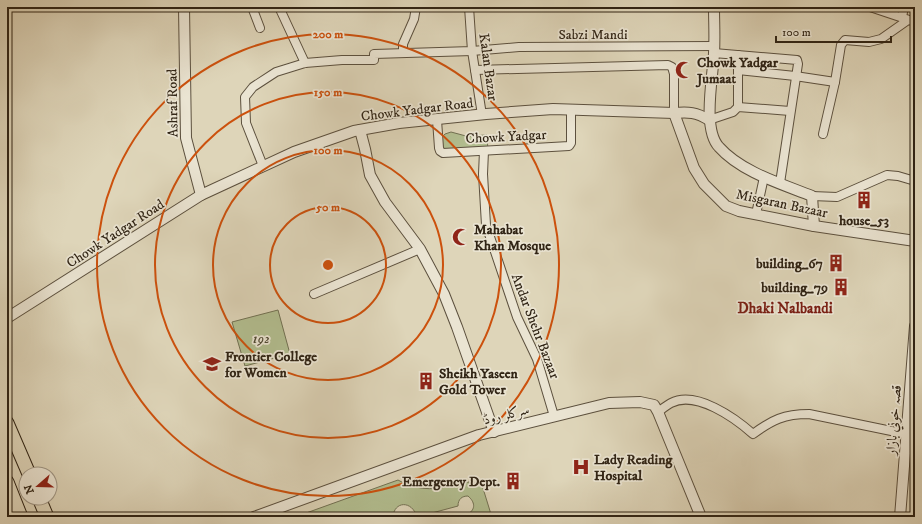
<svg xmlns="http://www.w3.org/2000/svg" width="922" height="524" font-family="'IM FELL DW Pica',Amiri,serif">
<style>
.green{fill:#b2bd8f;stroke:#717052}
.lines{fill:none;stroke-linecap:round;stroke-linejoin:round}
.minor-casing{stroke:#5c503e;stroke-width:10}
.tertiary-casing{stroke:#5c503e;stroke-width:12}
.trunk-casing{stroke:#302415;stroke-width:15}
.minor{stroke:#eae4d2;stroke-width:8}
.tertiary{stroke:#eae4d2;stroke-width:10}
.trunk{stroke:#ded5b9;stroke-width:13}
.ring{fill:none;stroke:#cc510d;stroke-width:2}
.labels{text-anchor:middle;stroke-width:3.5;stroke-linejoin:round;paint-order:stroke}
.street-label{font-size:14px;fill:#302415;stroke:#eae4d2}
.poi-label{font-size:14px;font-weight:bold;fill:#302415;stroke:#eae4d2;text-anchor:start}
.park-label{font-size:14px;font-style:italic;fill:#504a34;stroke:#eae4d2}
.neighbourhood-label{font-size:15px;font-weight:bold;fill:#7a1f14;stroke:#eae4d2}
.centre{fill:#cc510d;stroke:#eae4d2;stroke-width:2}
.ring-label{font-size:12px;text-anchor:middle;font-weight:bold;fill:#cc510d;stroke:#eae4d2;stroke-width:3.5;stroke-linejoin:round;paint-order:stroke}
</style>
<rect width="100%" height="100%" fill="#ded5b9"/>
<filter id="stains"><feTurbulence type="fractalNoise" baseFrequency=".005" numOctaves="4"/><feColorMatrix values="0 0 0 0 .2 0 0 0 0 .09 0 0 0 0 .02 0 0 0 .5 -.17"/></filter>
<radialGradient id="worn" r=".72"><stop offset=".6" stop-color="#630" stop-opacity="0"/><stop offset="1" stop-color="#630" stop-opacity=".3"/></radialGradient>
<g class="green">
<path d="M451,132L466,136L487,135L488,151H446L442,148L441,138L445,134Z"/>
<path d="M278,310L290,354L245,366L232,322Z"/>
<path d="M398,480C413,489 432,491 449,486C462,482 469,480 482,485L490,511L491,517H469L468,514C476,509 475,502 468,496C462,496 458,499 458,506L417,517C412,500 394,501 393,517H295Z"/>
</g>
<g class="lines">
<g class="minor-casing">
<g id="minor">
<path d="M252,7L260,28"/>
<path d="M279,7L305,63"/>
<path d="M469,7L472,51L482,115"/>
<path d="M870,7L915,22"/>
<path d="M902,17L904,7"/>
<path d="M403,53V44L414,19L416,7"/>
<path d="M714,53L797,60L798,64L780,183"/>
<path d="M738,55V107"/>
<path d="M475,70L668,65L672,67L674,74V113"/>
<path d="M738,70L795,76L835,82"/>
<path d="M437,120L439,148L440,151L443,153L569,146L571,143V111"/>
<path d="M709,120L733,112L738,107L790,111"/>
<path d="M823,134L835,82L841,45L845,40L869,42L881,39L908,20"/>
<path d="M484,151L483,174L486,225L517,317L537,359L554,416"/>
<path d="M263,166L246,123L245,97L253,87L276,72L305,63L342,60H374V54L472,51L519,47L714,46"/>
<path d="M812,196L837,197L887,175L898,176L915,181"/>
<path d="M756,214L764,177"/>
<path d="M314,294L420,249"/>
<path d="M658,412C662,409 667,405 671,403C696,390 735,418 753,434C772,420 784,414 809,414L906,434"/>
<path d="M906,440L915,443"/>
</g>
</g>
<g class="tertiary-casing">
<g id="tertiary">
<path d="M184,7L186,138L201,195"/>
<path d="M714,7C714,22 715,37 714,53C713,77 702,129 719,147C741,172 782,184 812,196L814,226"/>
<path d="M674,113L694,168L704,184L726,206L739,211L814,226L915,241"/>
<path d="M360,130L365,149L370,175L385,202L420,249L444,294L457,327L494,432"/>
<path d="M7,318L201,195L294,152L354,131L399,123L486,114L553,109L674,113C689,112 696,112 709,120"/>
<path d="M254,517L479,435L609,403L640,402L654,405L658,412L701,517"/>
<path d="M900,517L915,326"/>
</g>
</g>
<g class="trunk-casing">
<g id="trunk">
<path d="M7,423L29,474"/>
<path d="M7,482L21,517"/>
<path d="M39,498L47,517"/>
</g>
</g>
<use href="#minor" class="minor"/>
<use href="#tertiary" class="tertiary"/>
<use href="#trunk" class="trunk"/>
</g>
<g class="ring">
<circle cx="328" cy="265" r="58"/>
<circle cx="328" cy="265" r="115"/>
<circle cx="328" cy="265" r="173"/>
<circle cx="328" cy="265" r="231"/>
</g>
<defs>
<g id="mosque-bare" transform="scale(1.38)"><path d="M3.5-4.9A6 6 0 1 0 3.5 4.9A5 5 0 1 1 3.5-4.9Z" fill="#8f2418" stroke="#eae4d2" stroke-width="2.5" paint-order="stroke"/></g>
<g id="building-bare" transform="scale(1.38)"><path d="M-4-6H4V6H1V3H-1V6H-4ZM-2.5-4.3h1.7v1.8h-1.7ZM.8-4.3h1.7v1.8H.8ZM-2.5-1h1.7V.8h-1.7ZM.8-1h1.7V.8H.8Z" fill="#8f2418" stroke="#eae4d2" stroke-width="2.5" paint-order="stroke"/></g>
<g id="university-bare" transform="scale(1.38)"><path d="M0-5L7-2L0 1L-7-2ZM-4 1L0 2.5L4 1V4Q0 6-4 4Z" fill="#8f2418" stroke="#eae4d2" stroke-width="2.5" paint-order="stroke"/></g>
<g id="hospital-bare" transform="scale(1.38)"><path d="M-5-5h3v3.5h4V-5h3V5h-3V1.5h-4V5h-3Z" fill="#8f2418" stroke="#eae4d2" stroke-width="2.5" paint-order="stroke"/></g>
</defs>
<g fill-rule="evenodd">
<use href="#mosque-bare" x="684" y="70"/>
<use href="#building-bare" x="864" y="200"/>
<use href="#mosque-bare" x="461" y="237"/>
<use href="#building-bare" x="836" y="263"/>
<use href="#building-bare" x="841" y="287"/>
<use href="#university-bare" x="212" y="364"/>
<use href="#building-bare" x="426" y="381"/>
<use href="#hospital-bare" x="581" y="467"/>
<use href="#building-bare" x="513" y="481"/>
</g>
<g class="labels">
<g class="street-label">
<text x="593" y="39">Sabzi Mandi</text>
<text transform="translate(489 67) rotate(82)" y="5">Kalan Bazar</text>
<text transform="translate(172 103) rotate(-91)" y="5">Ashraf Road</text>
<text transform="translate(417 109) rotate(-7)" y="5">Chowk Yadgar Road</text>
<text transform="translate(506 136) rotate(-3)" y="5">Chowk Yadgar</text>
<text transform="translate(782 203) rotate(12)" y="5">Misgaran Bazaar</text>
<text transform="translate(115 233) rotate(-33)" y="5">Chowk Yadgar Road</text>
<text transform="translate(536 326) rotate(69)" y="5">Andar Shehr Bazaar</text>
<text transform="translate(506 414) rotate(-14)" y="5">سرکلر روڈ</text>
<text transform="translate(893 420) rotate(-85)" y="5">قصہ خوني بازار</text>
</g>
<g class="poi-label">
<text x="697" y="67">Chowk Yadgar<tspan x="697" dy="16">Jumaat</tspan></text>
<text x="864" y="225" text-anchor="middle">house_53</text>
<text x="474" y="234">Mahabat<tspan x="474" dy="16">Khan Mosque</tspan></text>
<text x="823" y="268" text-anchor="end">building_67</text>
<text x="828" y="292" text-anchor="end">building_79</text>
<text x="225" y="361">Frontier College<tspan x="225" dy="16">for Women</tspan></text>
<text x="439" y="378">Sheikh Yaseen<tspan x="439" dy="16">Gold Tower</tspan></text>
<text x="594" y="464">Lady Reading<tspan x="594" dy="16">Hospital</tspan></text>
<text x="500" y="486" text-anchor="end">Emergency Dept.</text>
</g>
<g class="park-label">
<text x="261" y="343">192</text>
</g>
<g class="neighbourhood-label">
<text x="785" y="313">Dhaki Nalbandi</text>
</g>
</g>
<circle cx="328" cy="265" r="6" class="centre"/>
<g class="ring-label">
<text x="328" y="38">200 m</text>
<text x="328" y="96">150 m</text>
<text x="328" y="154">100 m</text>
<text x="328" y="211">50 m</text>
</g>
<rect width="922" height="524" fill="none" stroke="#ded5b9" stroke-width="24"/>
<rect x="8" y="8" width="906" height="508" fill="none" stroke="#302415" stroke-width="2"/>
<rect x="12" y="12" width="898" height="500" fill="none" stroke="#302415"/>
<g transform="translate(38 486) rotate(250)"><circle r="19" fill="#eae4d2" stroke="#a09786"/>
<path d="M0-3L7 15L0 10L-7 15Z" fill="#8f2418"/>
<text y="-6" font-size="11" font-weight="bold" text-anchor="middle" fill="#302415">N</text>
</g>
<path d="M776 36v6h115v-6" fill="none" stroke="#302415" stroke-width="2"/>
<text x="782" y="36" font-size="12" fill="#302415" stroke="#eae4d2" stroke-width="3" paint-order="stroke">100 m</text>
<rect width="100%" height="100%" filter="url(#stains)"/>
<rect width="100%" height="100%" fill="url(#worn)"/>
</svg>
